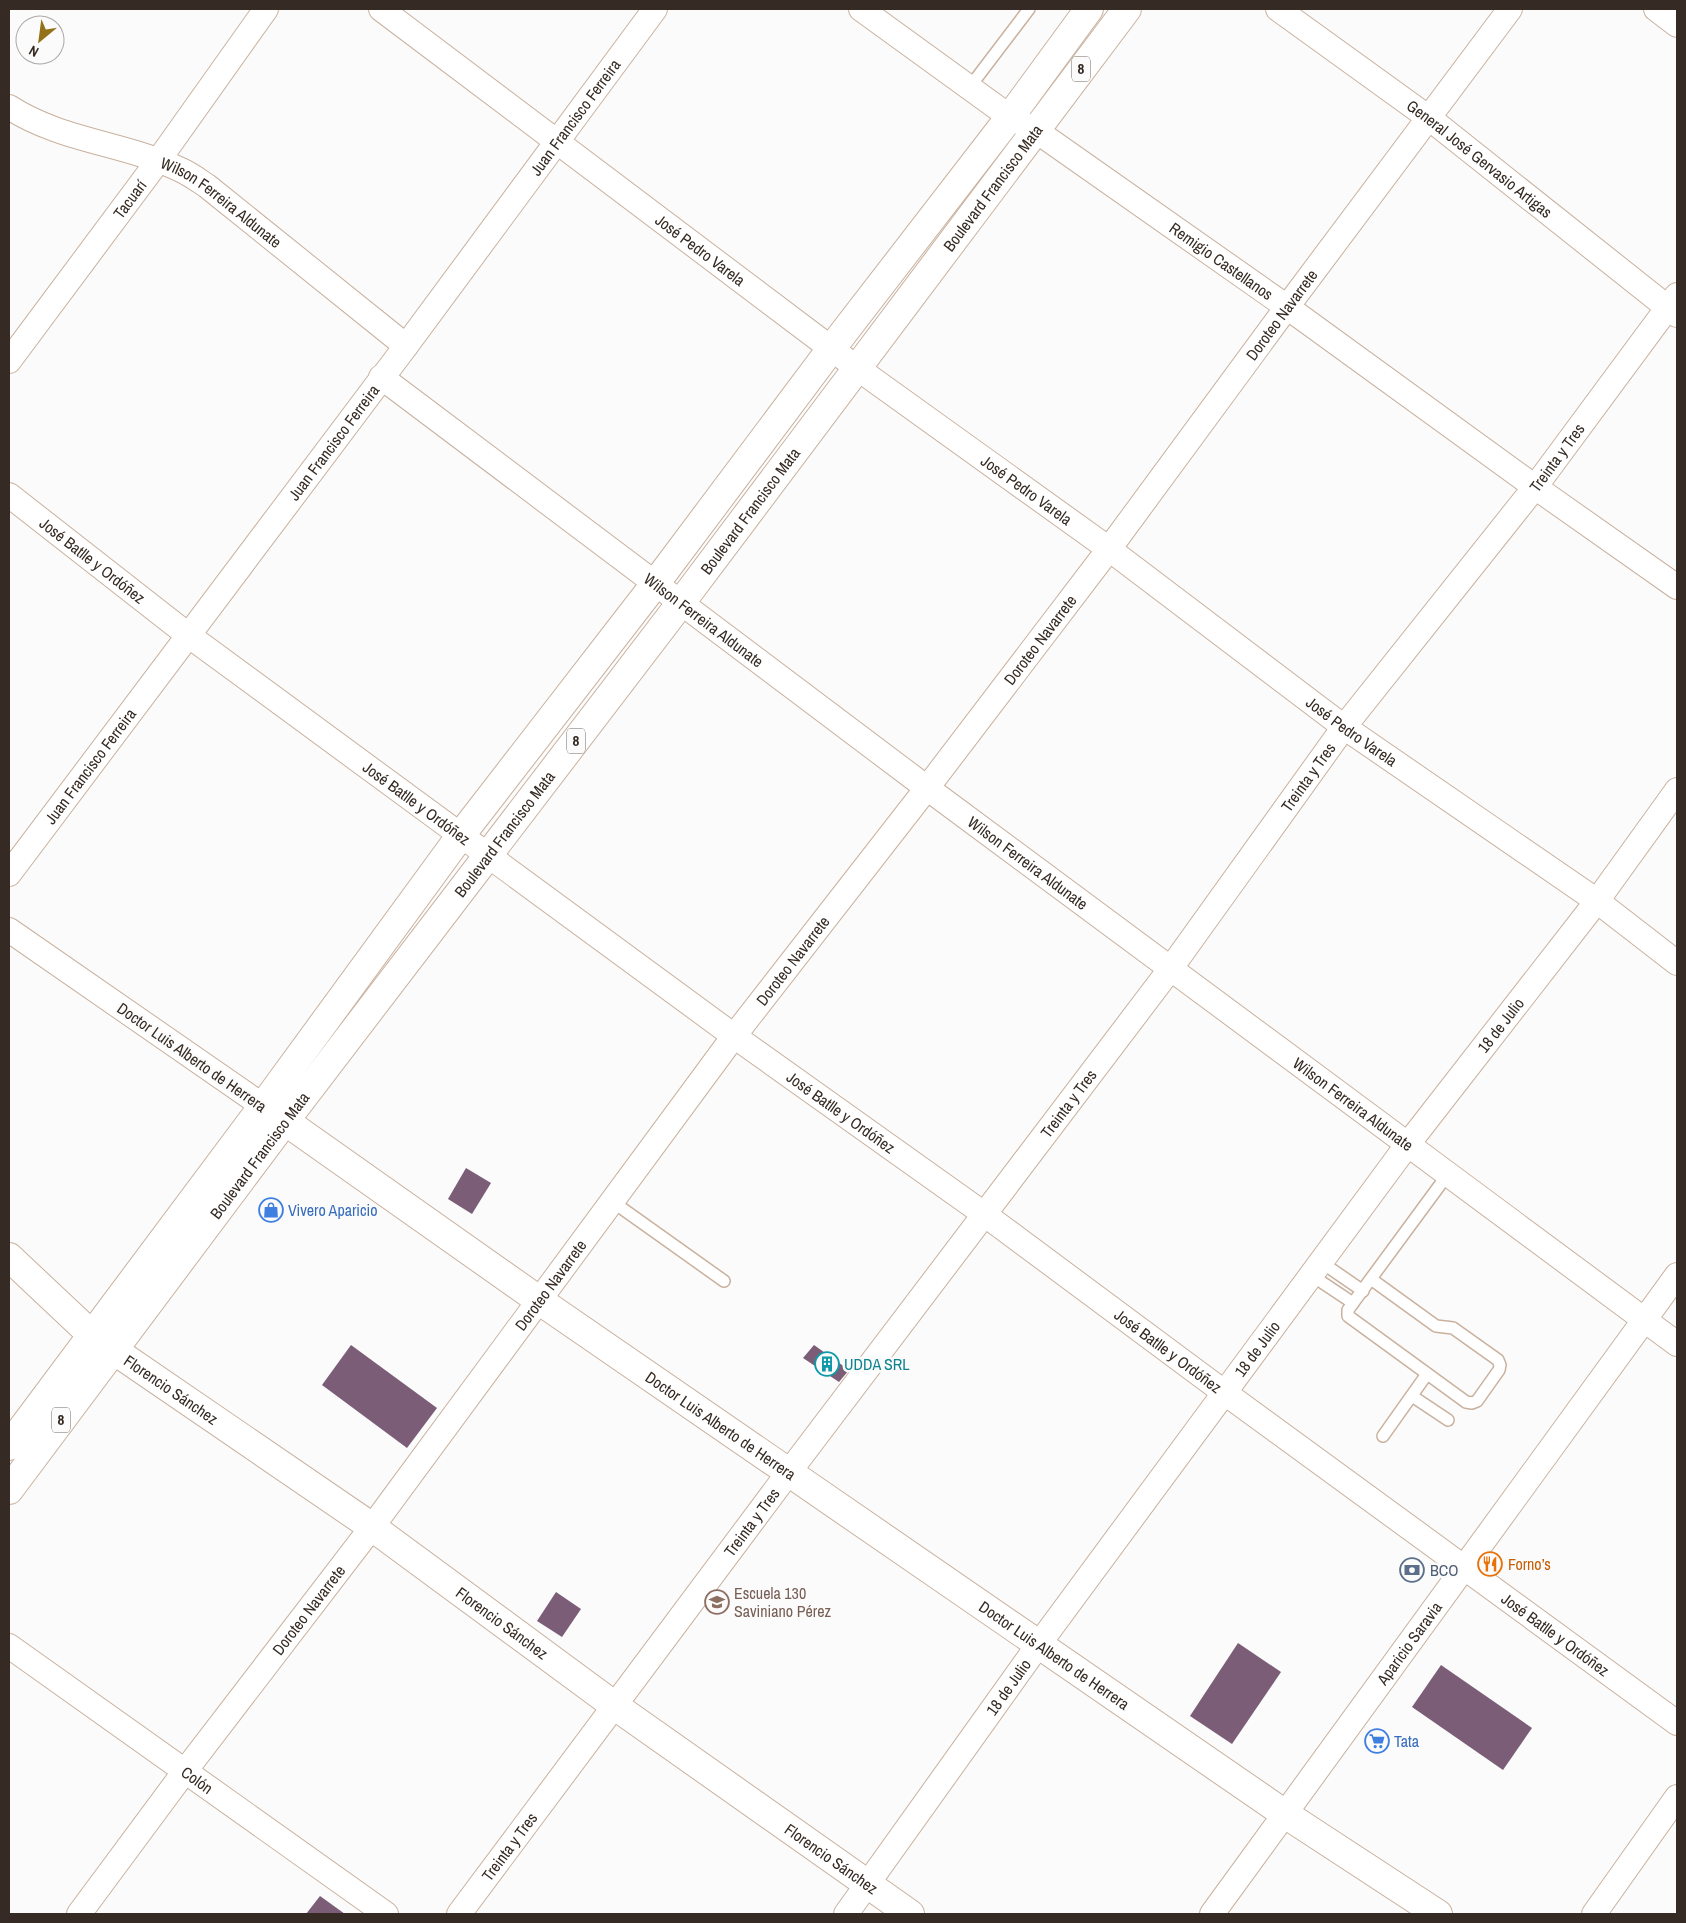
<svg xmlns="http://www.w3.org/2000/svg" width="1686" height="1923" font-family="'Archivo Narrow',sans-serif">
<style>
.building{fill:#7b5d77}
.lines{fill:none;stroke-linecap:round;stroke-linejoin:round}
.service-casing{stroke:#c9b19e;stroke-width:14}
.minor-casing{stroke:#c9b19e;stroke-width:26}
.tertiary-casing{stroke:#c9b19e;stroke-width:30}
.primary-casing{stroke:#c9b19e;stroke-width:30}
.service{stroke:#fff;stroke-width:11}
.minor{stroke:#fff;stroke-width:24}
.tertiary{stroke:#fff;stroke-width:28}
.primary{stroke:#fff;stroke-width:28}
.labels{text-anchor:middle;stroke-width:5;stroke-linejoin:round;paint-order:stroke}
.shield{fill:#fbfbfb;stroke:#706964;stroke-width:1}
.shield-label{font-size:15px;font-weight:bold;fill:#352b24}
.street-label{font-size:16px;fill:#352b24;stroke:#fbfbfb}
.shop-label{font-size:16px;fill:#366cbe;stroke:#fbfbfb;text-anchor:start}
.culture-label{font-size:16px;fill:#0d838f;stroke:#fbfbfb;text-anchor:start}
.food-label{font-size:16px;fill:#c56008;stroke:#fbfbfb;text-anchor:start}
.service-label{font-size:16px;fill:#4e5e75;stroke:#fbfbfb;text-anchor:start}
.education-label{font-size:16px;fill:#785e54;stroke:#fbfbfb;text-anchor:start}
</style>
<rect width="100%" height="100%" fill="#fbfbfb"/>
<g class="building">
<path d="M466,1168L491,1183L472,1214L448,1199Z"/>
<path d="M351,1345L437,1408L407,1448L322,1385Z"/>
<path d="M814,1345L849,1370L839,1382L803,1358Z"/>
<path d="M556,1592L581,1609L562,1637L537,1621Z"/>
<path d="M1238,1643L1281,1672L1232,1744L1190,1716Z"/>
<path d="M1441,1665L1532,1728L1503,1770L1412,1707Z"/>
<path d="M320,1896L345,1914H306Z"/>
</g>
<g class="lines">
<g class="service-casing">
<g id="service">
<path d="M969,88L1029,9"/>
<path d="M613,1202L724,1281"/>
<path d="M1321,1262L1363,1291"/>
<path d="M1311,1275L1353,1303"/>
<path d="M1371,1279L1436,1326L1453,1328L1498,1360L1500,1365L1499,1370L1477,1401L1472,1403L1466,1402L1348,1316V1310L1353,1303L1448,1174"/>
<path d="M1412,1396L1448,1420"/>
<path d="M1383,1436L1427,1374"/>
</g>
</g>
<g class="minor-casing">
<g id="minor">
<path id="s1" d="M381,9L857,368L1109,549L1344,727L1597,901L1677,963"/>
<path id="s2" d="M861,9L1010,117L1035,130L1287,307L1535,487L1677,587"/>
<path id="s3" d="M1278,9L1429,118L1677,315"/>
<path d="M1656,9L1677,25"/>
<path id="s4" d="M9,107C61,141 125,143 181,170C190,174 198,180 207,186L406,346"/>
<path id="s5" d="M9,361L158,161L266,9"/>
<path id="s6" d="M381,377L927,788L1677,1344"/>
<path id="s7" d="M9,495L188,635L734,1036L984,1214L1225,1393L1677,1723"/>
<path id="s8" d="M9,874L406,346L655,9"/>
<path d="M9,930L263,1106"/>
<path id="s9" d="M9,1646L386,1914"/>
<path id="s10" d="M79,1914L185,1771L372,1527L734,1036L927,788L1109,549L1287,307L1510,9"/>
<path id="s11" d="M459,1914L789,1472L1171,968L1344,727L1535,487L1677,295"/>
<path id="s12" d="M846,1914L1039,1644L1408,1144L1597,901L1677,790"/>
<path id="s13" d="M1212,1914L1677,1275"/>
<path d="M1594,1914L1677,1797"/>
</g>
</g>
<g class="tertiary-casing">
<g id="tertiary">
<path id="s14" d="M265,1107L540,1301L1285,1814L1438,1914"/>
<path id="s15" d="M9,1257L93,1336L372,1527L615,1706L910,1914"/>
</g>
</g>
<g class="primary-casing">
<g id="primary">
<path d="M9,1446L263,1106L461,835L655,584L831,349L1010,117L1089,9"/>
<path id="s16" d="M9,1490L285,1121L680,604L1127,9"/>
</g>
</g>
<use href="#service" class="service"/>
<use href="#minor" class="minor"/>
<use href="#tertiary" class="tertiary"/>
<use href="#primary" class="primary"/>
</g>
<defs>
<g id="shop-ring" transform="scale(1.25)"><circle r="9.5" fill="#fbfbfb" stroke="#3f7fe0" stroke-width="1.5"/><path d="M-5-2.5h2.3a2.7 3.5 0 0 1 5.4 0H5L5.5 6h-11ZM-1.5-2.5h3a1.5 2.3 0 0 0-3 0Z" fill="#3f7fe0"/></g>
<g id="building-ring" transform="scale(1.25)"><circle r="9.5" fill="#fbfbfb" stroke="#0f9aa8" stroke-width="1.5"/><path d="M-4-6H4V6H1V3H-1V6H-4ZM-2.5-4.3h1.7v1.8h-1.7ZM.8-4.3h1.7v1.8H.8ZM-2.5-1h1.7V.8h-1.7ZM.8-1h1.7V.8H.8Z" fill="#0f9aa8"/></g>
<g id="restaurant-ring" transform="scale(1.25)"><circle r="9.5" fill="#fbfbfb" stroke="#e8710a" stroke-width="1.5"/><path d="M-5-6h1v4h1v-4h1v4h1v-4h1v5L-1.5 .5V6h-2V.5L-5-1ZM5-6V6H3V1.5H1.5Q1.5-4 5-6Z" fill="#e8710a"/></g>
<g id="bank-ring" transform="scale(1.25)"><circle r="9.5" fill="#fbfbfb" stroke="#5c6f8a" stroke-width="1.5"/><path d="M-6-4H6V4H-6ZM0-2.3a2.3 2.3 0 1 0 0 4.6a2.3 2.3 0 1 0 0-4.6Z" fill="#5c6f8a"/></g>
<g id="school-ring" transform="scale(1.25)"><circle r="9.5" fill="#fbfbfb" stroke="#8d6e63" stroke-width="1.5"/><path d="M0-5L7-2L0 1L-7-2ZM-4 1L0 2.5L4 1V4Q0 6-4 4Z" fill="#8d6e63"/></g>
<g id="supermarket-ring" transform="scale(1.25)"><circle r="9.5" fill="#fbfbfb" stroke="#3f7fe0" stroke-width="1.5"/><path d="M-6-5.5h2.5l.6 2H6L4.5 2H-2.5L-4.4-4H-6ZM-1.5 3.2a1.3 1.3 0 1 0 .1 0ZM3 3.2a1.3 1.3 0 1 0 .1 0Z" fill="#3f7fe0"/></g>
</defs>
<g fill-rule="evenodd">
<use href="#shop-ring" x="271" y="1210"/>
<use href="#building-ring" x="827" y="1364"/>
<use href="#restaurant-ring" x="1490" y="1564"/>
<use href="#bank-ring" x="1412" y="1570"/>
<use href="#school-ring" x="717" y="1602"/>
<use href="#supermarket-ring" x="1377" y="1741"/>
</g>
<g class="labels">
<g class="shield">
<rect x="1072" y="56.5" width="18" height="25" rx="4"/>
<rect x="567" y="728.5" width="18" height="25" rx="4"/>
<rect x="52" y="1407.5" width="18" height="25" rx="4"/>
</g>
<g class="shield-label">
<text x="1081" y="74">8</text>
<text x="576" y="746">8</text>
<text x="61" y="1425">8</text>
</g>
<g class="street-label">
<text dy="6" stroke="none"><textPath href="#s8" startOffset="945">Juan Francisco Ferreira</textPath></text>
<text dy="6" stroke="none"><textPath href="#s3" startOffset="251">General José Gervasio Artigas</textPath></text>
<text dy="6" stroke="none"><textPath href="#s16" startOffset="1632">Boulevard Francisco Mata</textPath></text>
<text dy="6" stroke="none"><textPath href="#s5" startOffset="202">Tacuarí</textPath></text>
<text dy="6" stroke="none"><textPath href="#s4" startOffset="235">Wilson Ferreira Aldunate</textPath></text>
<text dy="6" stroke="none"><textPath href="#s1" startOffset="400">José Pedro Varela</textPath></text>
<text dy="6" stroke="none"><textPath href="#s2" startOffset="440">Remigio Castellanos</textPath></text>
<text dy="6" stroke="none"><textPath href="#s10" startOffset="2001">Doroteo Navarrete</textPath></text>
<text dy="6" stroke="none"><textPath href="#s8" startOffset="540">Juan Francisco Ferreira</textPath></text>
<text dy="6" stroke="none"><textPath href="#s11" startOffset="1824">Treinta y Tres</textPath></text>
<text dy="6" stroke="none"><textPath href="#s1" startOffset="805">José Pedro Varela</textPath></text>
<text dy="6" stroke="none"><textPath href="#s16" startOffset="1228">Boulevard Francisco Mata</textPath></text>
<text dy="6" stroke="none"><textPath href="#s7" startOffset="106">José Batlle y Ordóñez</textPath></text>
<text dy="6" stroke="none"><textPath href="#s6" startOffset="404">Wilson Ferreira Aldunate</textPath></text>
<text dy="6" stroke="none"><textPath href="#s10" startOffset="1596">Doroteo Navarrete</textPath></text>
<text dy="6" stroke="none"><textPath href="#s1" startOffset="1210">José Pedro Varela</textPath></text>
<text dy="6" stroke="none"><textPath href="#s8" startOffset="135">Juan Francisco Ferreira</textPath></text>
<text dy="6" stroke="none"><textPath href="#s11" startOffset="1419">Treinta y Tres</textPath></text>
<text dy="6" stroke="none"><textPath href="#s7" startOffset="511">José Batlle y Ordóñez</textPath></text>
<text dy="6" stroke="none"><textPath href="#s16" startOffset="822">Boulevard Francisco Mata</textPath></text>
<text dy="6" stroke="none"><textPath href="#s6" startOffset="809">Wilson Ferreira Aldunate</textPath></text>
<text dy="6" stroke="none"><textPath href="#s10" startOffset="1191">Doroteo Navarrete</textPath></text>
<text dy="6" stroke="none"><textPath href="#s12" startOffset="1104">18 de Julio</textPath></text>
<text transform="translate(192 1057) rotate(35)" y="6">Doctor Luis Alberto de Herrera</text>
<text dy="6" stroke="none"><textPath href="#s6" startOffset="1214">Wilson Ferreira Aldunate</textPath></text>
<text dy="6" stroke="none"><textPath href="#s11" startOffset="1014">Treinta y Tres</textPath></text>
<text dy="6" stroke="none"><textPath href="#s7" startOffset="1036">José Batlle y Ordóñez</textPath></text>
<text dy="6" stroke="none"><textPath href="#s16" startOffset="418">Boulevard Francisco Mata</textPath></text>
<text dy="6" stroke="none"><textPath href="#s10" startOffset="786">Doroteo Navarrete</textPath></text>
<text dy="6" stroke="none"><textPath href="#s12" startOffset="699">18 de Julio</textPath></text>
<text dy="6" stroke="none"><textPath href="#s7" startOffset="1441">José Batlle y Ordóñez</textPath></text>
<text dy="6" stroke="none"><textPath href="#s15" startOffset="210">Florencio Sánchez</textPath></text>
<text dy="6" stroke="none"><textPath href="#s14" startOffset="556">Doctor Luis Alberto de Herrera</textPath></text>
<text dy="6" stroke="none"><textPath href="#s11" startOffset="489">Treinta y Tres</textPath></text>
<text dy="6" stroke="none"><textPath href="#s10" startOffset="381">Doroteo Navarrete</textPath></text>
<text dy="6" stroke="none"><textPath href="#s15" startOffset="615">Florencio Sánchez</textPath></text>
<text dy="6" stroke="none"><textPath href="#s7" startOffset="1921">José Batlle y Ordóñez</textPath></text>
<text dy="6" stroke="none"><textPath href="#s13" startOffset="335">Aparicio Saravia</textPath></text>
<text dy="6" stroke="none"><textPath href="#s14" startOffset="961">Doctor Luis Alberto de Herrera</textPath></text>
<text dy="6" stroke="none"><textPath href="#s12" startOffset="279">18 de Julio</textPath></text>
<text dy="6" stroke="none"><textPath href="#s9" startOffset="231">Colón</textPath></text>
<text dy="6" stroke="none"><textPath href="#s11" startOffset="84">Treinta y Tres</textPath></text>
<text dy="6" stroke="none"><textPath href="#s15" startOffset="1020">Florencio Sánchez</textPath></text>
</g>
<g class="shop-label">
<text x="288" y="1216">Vivero Aparicio</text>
<text x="1394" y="1747">Tata</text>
</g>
<g class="culture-label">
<text x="844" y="1370">UDDA SRL</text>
</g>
<g class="food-label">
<text x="1508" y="1570">Forno’s</text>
</g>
<g class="service-label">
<text x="1430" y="1576">BCO</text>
</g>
<g class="education-label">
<text x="734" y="1599">Escuela 130<tspan x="734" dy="18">Saviniano Pérez</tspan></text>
</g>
</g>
<rect width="1686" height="1923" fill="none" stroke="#352b24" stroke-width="20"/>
<g transform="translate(40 40) rotate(209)"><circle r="24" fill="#fbfbfb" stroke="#aca8a5"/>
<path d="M0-4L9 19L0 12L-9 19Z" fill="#927118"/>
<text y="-8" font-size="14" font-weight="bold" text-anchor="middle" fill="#352b24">N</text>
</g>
</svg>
